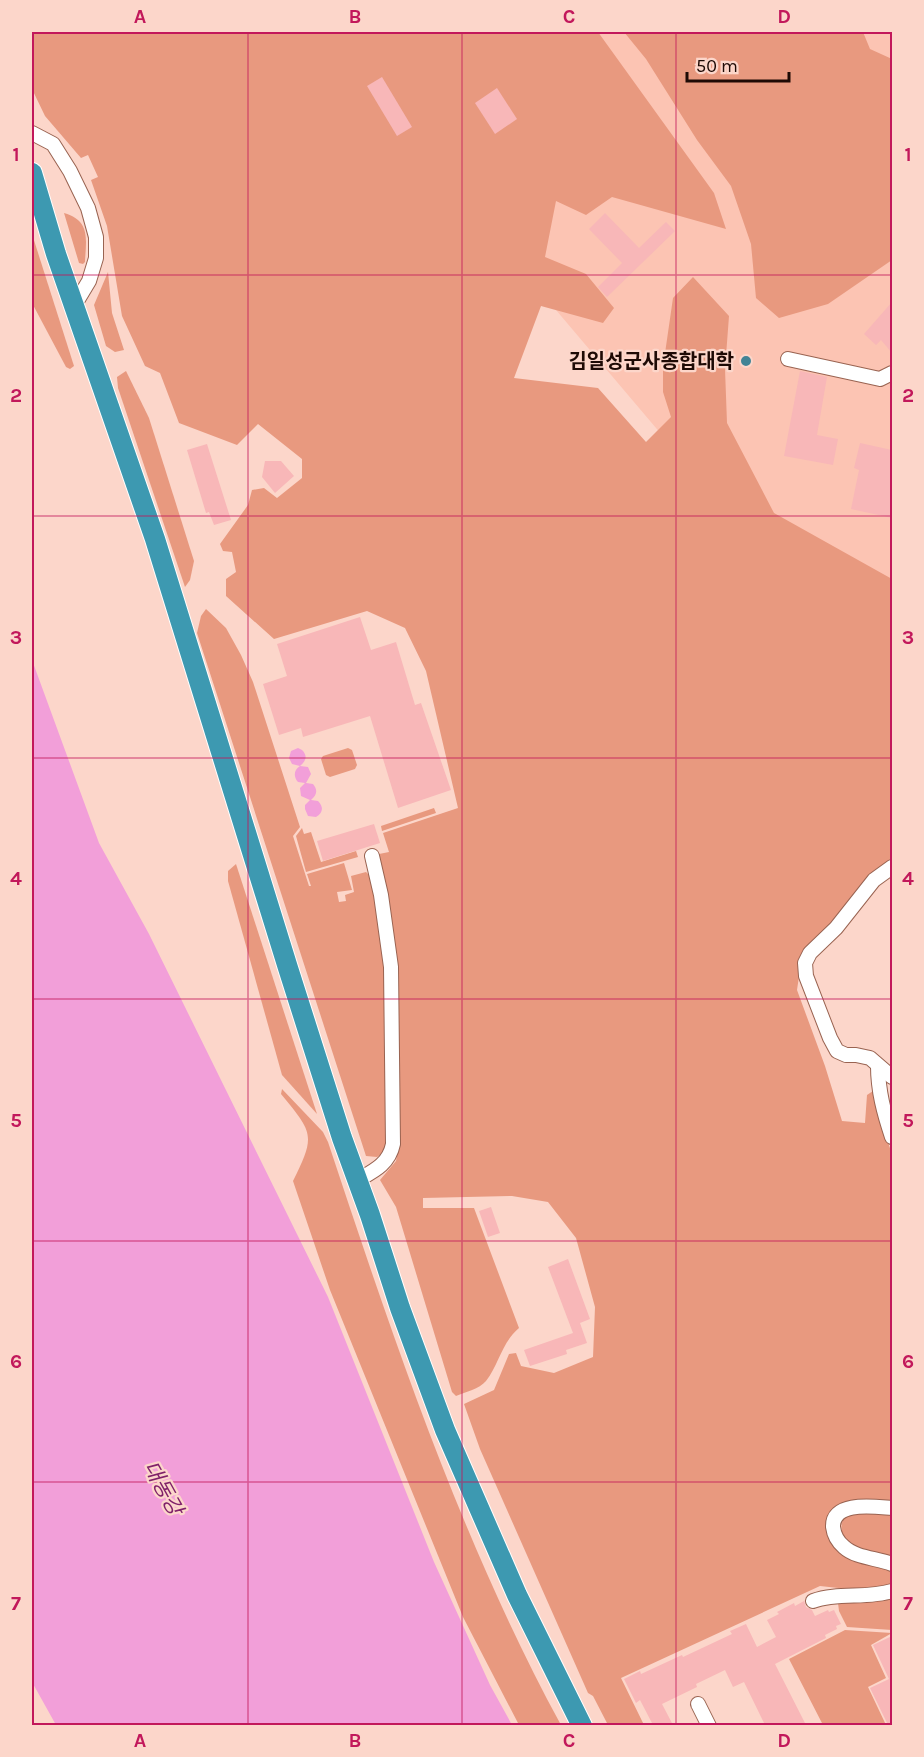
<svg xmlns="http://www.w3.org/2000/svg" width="924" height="1757" font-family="Karla,'Noto Sans KR',sans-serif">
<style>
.built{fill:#fcc4b3}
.green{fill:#e8997f}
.water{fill:#f29fd9}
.building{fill:#f8b7b8}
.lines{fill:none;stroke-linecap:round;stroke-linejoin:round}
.minor-casing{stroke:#996351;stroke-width:16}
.highway-casing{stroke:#fff;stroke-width:22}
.minor{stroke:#fff;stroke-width:14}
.highway{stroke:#3d99b1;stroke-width:20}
.grid{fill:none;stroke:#c2185b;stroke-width:1.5;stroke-opacity:0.55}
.poi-dot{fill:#428395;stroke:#fcd6ca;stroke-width:2}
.labels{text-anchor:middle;stroke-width:4.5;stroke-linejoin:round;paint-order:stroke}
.poi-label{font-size:20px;font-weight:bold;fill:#1e0a05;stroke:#fcd6ca;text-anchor:end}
.water-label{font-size:21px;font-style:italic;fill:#80216a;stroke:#fcd6ca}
.neatline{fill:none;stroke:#c2185b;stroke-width:2}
.grid-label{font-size:20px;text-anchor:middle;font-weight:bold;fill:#c2185b}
</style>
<rect width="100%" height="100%" fill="#fcd6ca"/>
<path class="built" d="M352,32H892V743L745,533L556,310L495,188Z"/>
<g class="green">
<path d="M32,32H598L714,193L726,229L612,197L586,215L556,201L545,257L586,274L614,308L603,323L541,306L514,378L598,388L646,442L671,417L663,392V367L673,298L693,277L729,316L725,369L727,423L774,513L892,579V862L865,884L802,956L797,990L825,1066L842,1121L865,1123L867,1095L873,1091L879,1116L892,1154V1503C869,1502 824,1493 827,1530C828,1537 832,1546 838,1550C852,1560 874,1564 890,1569L892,1574L890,1588L866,1591L820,1586L621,1678L644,1725H608L593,1696L588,1693L480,1449L464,1404L494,1390L509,1354L516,1353L521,1366L554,1373L593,1357L595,1307L576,1238L548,1202L512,1196L423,1198V1208H474L519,1328C502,1342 499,1364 486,1381C479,1389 466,1392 456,1396L452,1392L396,1207L380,1180L396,1161L399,1145L398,977L391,919L379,854L389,852L383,833L458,808L426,671L405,628L367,611L274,639L226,596V579L236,572L232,552L223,551L220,544L248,505L252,490L264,488L277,498L302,478V459L258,424L237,445L179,423L160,373L145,366L122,316L107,226L91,180L98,177L88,155L81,158L45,116L32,89Z"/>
<path d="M624,32H863L870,49L892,59V260L828,304L779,318L756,298L751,244L731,186L697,140L646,59Z"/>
<path d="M64,213C91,221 86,239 85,262L83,264L79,263Z"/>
<path d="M32,234L74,366L70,369L66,367L32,303Z"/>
<path d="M108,272L112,313L124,350L115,352L106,346L94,305Z"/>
<path d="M126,371L149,418L194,561L190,580L185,587L118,388L117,377Z"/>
<path d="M206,609L226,628L241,655L253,682L300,827L293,836L309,886H311L307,874L344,863L352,890L337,892L339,902L346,901L345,895L354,892L351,876L366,872L370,876L385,960L387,1052L386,1146L383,1153L377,1157L366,1156L197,633L201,616Z"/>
<path d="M348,748L352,750L357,765L355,769L330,777L326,775L321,759L323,756Z"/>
<path d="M434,808L436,813L382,831L381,826Z"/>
<path d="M302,828L304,834L311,832L321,862L356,851L358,857L306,872L296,836Z"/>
<path d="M236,864L317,1114L282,1075L228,881V871Z"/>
<path d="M282,1089L323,1132L328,1142C394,1341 461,1541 561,1725H519L463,1617L330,1290L293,1181C316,1135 313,1133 281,1094Z"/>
<path d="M854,1513H892V1559C873,1553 833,1548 843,1519Z"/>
<path d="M892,1596V1617L890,1618L892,1630L847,1627L839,1611L838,1603L842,1601Z"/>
<path d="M845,1630L892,1633L871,1645L886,1678L868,1687L886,1725H823L789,1659Z"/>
</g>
<g class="water">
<path d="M32,660L99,843L149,934L328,1297L434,1562L490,1685L512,1725H56L32,1682Z"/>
<path d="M298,748L302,750C308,756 306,761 300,766L308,767L311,774L306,783L313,784C318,790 317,795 311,800L318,801C324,807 323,813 316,817L308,816L305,809V805L310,800L301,796L300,788L305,783L298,782C293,776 294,770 300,766L292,764L289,758L291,751Z"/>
</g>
<g class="building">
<path d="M382,77L412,127L397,136L367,86Z"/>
<path d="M497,88L517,119L495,134L475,103Z"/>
<path d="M605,213L639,248L666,222L675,231L607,297L598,287L622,263L589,229Z"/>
<path d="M892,302V353L881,340L876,345L864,334Z"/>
<path d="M800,371L827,377L817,435L838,439L833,465L784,456Z"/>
<path d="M860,443L892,450V518L851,509L859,470L854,468Z"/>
<path d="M207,444L231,520L214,525L209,512L206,513L187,450Z"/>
<path d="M265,461H281L294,476L275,493L262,477Z"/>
<path d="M360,617L371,650L396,642L415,705L421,703L451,790L398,808L370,716L303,737L301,728L279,735L263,684L287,676L277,644Z"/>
<path d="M374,824L380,843L323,861L317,841Z"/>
<path d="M491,1207L500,1233L488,1237L479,1211Z"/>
<path d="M568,1259L590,1319L580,1323L587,1343L566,1350L567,1354L530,1366L524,1350L573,1333L548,1267Z"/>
<path d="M804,1601L806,1607L812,1610L815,1616L828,1610L829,1612L834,1610L841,1624L836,1626L837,1629L825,1635L826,1638L775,1664L806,1725H765L744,1682L733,1687L725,1670L696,1684L697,1687L662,1704L673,1725H653L640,1700L636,1703L624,1679L640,1671L641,1674L682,1655L683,1657L732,1634L730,1631L746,1624L757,1647L776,1637L767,1620L779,1614L777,1612L794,1603L795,1606Z"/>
<path d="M892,1636V1725H888L870,1688L889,1679L873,1645Z"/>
</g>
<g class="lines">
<g class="minor-casing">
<g id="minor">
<path d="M32,133L53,144L70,171L88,208L96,237V258L89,281L74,306"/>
<path d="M788,359L880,379L892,373"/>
<path d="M892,867L874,880L836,928L810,953L805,963L806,976L830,1038L837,1051L846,1055H856L870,1058L892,1077"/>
<path d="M878,1066C878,1091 884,1113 892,1137"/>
<path d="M358,1180C374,1171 389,1164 393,1144L391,967L381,895L372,856"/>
<path d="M892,1508C876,1507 832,1500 833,1527C834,1535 838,1542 844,1547C856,1558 877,1558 892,1564"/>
<path d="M813,1601C838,1592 867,1599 892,1591"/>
<path d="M698,1704L709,1726"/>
</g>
</g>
<g class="highway-casing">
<path id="highway" d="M32,173L56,254L155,539L288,968L342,1138L370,1215L400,1308L445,1430L517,1595L582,1726"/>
</g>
<use href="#minor" class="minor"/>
<use href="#highway" class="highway"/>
</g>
<path class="grid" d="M248,32V1726M462,32V1726M676,32V1726M32,275H892M32,516H892M32,758H892M32,999H892M32,1241H892M32,1482H892"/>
<circle class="poi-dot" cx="746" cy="361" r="6"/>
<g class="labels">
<g class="poi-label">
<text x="734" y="368">김일성군사종합대학</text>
</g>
<g class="water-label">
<text transform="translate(163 1488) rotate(61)" y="7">대동강</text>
</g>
</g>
<rect width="924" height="1757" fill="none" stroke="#fcd6ca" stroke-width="66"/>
<path d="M687 72v9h102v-9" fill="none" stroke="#1e0a05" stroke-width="3"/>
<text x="696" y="72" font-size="18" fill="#1e0a05" stroke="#fcd6ca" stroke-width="4.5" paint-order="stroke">50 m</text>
<rect x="33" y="33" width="858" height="1691" class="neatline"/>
<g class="grid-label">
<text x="140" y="23">A</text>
<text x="355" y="23">B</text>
<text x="569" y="23">C</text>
<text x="784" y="23">D</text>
<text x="16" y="161">1</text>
<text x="908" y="161">1</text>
<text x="16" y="402">2</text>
<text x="908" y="402">2</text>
<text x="16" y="644">3</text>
<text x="908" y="644">3</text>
<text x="16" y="885">4</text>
<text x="908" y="885">4</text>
<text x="16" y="1127">5</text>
<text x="908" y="1127">5</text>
<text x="16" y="1368">6</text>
<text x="908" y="1368">6</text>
<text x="16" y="1610">7</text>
<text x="908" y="1610">7</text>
<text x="140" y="1747">A</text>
<text x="355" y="1747">B</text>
<text x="569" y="1747">C</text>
<text x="784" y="1747">D</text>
</g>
</svg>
